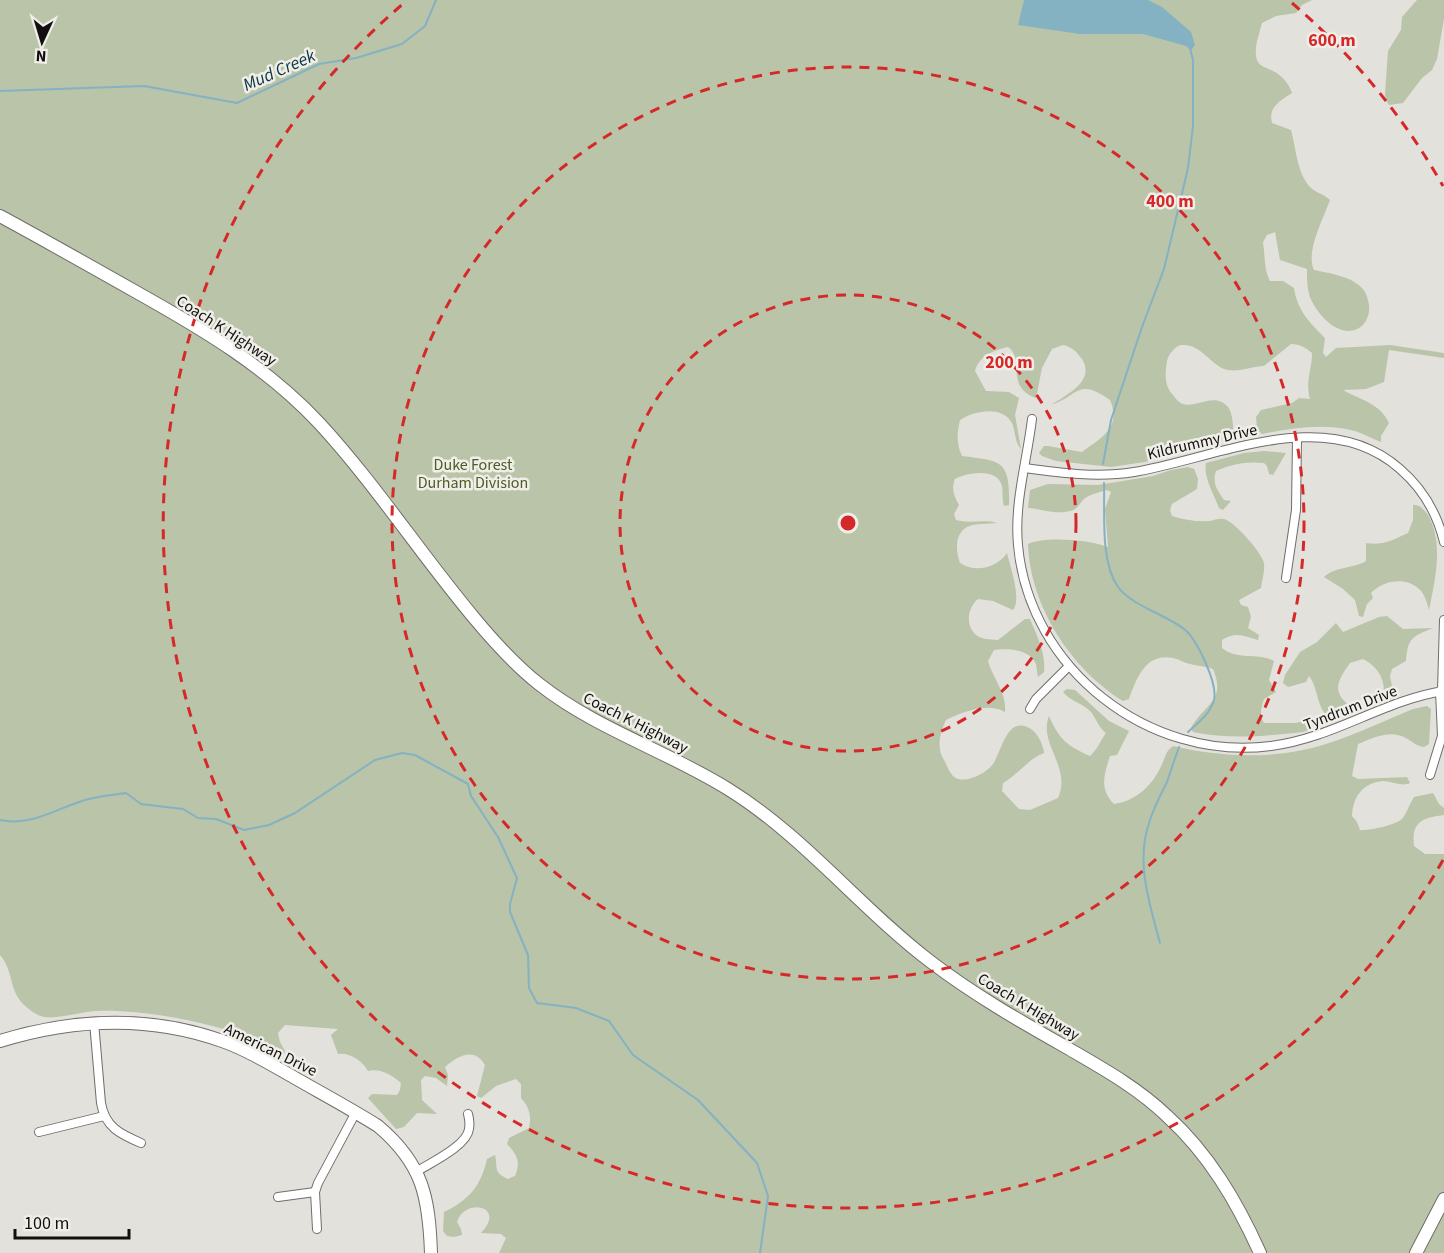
<svg xmlns="http://www.w3.org/2000/svg" width="1444" height="1253" font-family="'Source Sans 3',sans-serif">
<style>
.green{fill:#b9c4a8}
.water{fill:#84b2c3}
.lines{fill:none;stroke-linecap:round;stroke-linejoin:round}
.stream{stroke:#84b2c3;stroke-width:2}
.street-casing{stroke:#706e6a;stroke-width:10}
.secondary-casing{stroke:#706e6a;stroke-width:14}
.street{stroke:#fff;stroke-width:8}
.secondary{stroke:#fff;stroke-width:12}
.ring{fill:none;stroke:#d62828;stroke-width:3;stroke-dasharray:10 8}
.labels{text-anchor:middle;stroke-width:5;stroke-linejoin:round;paint-order:stroke}
.street-label{font-size:16px;fill:#11100e;stroke:#f0eee9}
.park-label{font-size:16px;fill:#4a5d23;stroke:#f0eee9}
.water-label{font-size:18px;font-style:italic;fill:#0a3643;stroke:#f0eee9}
.centre{fill:#d62828;stroke:#f0eee9;stroke-width:3}
.ring-label{font-size:18px;text-anchor:middle;font-weight:bold;fill:#d62828;stroke:#f0eee9;stroke-width:5;stroke-linejoin:round;paint-order:stroke}
</style>
<rect width="100%" height="100%" fill="#e2e1dc"/>
<g class="green">
<path d="M0,0H1312L1302,5L1296,13L1276,16L1262,23C1260,31 1257,39 1256,47C1254,69 1265,65 1278,74C1285,79 1289,85 1292,93C1280,101 1268,107 1272,123L1291,130C1296,148 1297,173 1310,187C1316,193 1324,194 1330,200C1324,217 1305,253 1314,270C1328,273 1351,276 1362,288C1366,292 1368,299 1369,305C1371,324 1355,337 1337,328C1326,323 1314,308 1310,297C1307,288 1307,278 1307,269L1280,260L1275,232L1267,235L1263,242C1265,255 1264,270 1270,281H1283L1294,288C1297,310 1310,323 1325,338L1323,353L1326,357L1336,348L1390,345L1444,353V358L1389,350L1384,382L1366,389L1343,390C1360,400 1380,403 1389,423L1381,436V442C1373,439 1364,434 1355,431C1324,423 1292,428 1262,434L1257,429L1256,417L1261,410L1292,403L1299,398L1310,399C1305,380 1312,371 1312,353C1305,347 1299,344 1291,344L1264,366C1252,366 1241,372 1228,370C1210,366 1202,343 1181,345C1175,346 1168,355 1167,361C1165,373 1164,386 1173,395C1176,399 1179,403 1183,404C1197,408 1214,392 1227,406C1233,411 1233,428 1234,436L1145,462L1111,467L1056,461L1042,456L1039,453L1044,446H1048L1082,452C1101,438 1122,428 1110,400C1077,377 1079,396 1051,405C1066,395 1096,381 1082,359C1076,351 1072,347 1063,345L1052,349L1042,368L1036,398C1004,386 1026,360 1008,347C994,350 979,356 975,371L986,391L1009,392L1019,398L1015,415L1021,449C1014,441 1016,432 1012,423C1002,405 974,411 960,420C957,433 956,443 962,456C1003,461 1010,461 1009,505L1004,506C1002,499 1003,492 1002,486C997,467 967,473 955,479C951,489 954,496 959,505L954,514L956,520C969,524 983,519 997,523C989,524 975,523 967,527C954,534 956,552 960,563C975,573 997,568 1007,553C1010,566 1022,599 1013,610L993,601L978,599C968,607 965,624 975,634C981,640 990,639 998,640L1025,619H1030C1037,636 1046,653 1044,672L1038,677C1037,673 1037,666 1035,662C1028,649 1006,648 994,650L988,661C993,679 1007,693 1005,712C987,702 963,712 946,720C940,732 936,748 944,760C947,765 949,772 953,776C963,786 987,773 993,764C1002,751 1007,714 1031,729C1038,734 1043,744 1044,753C1029,758 1018,775 1003,783L1002,791L1019,809L1030,810L1058,798C1072,767 1038,744 1049,716C1059,739 1067,746 1090,756C1098,749 1100,741 1106,733C1098,727 1097,720 1091,712C1083,703 1071,702 1063,692L1067,689L1075,690L1109,721L1129,731L1117,755L1110,756C1104,775 1099,789 1114,804C1137,801 1154,784 1163,762C1166,755 1166,751 1173,746C1224,758 1281,760 1332,742C1359,733 1386,720 1413,709L1427,706L1431,709L1429,744L1424,747C1416,746 1413,742 1406,738C1390,729 1373,738 1358,744L1352,776L1358,779L1407,777L1410,783C1401,787 1392,781 1383,781C1362,783 1353,797 1352,816L1357,822L1360,830C1368,831 1396,825 1402,819C1407,813 1410,803 1414,797L1433,793L1439,804L1444,808V815C1423,818 1411,821 1414,846L1425,854H1444V1253H499L506,1238L501,1234L481,1233C507,1206 465,1197 457,1222L461,1229L462,1235L454,1237L447,1236L443,1231L444,1212C469,1200 481,1186 487,1159L495,1155C498,1169 493,1172 508,1179L515,1176C521,1161 517,1155 507,1144L509,1138L529,1128C532,1116 529,1107 521,1098V1084L516,1079L496,1086L481,1098L477,1096L485,1065C475,1047 458,1055 445,1067L448,1075L447,1086L436,1078L425,1076L421,1080L422,1100L437,1114L417,1113L404,1127L396,1129L368,1098L372,1094L397,1095L400,1090L401,1083C392,1075 380,1068 368,1071C363,1061 349,1052 338,1054L331,1035L338,1029L285,1025L278,1033L280,1042L285,1051L284,1055L278,1056C246,1025 142,1009 97,1011C82,1011 51,1022 38,1015C4,996 18,977 0,955Z"/>
<path d="M1417,0H1444V19L1437,59L1432,70L1422,78L1403,103L1389,105L1386,100L1385,94L1388,51L1401,30L1402,17Z"/>
<path d="M1264,451L1286,453L1273,475L1269,474L1267,466L1264,463C1248,461 1230,464 1216,471C1212,483 1217,490 1224,500L1231,501L1223,510L1219,508C1214,495 1203,476 1206,463L1244,453Z"/>
<path d="M1188,467L1194,469L1198,479L1197,489L1172,504L1170,510L1172,516C1184,520 1198,522 1210,521C1214,520 1220,518 1224,519C1234,521 1264,555 1264,564C1265,571 1262,580 1261,588L1239,600L1241,605L1248,607L1251,617L1248,628L1259,635L1258,640C1245,636 1235,631 1222,640V648C1237,661 1258,652 1274,661L1269,680L1276,692L1264,699C1261,708 1259,715 1264,723H1296L1307,720L1312,721L1314,725L1311,729L1303,732C1264,736 1232,740 1193,732L1191,728C1203,705 1227,702 1213,669C1205,666 1199,666 1190,664C1184,663 1179,659 1173,658C1145,653 1137,678 1129,699L1123,701C1071,669 1030,606 1028,544C1046,536 1090,540 1108,547L1105,509L1111,492L1107,490C1100,492 1090,494 1084,499C1079,504 1077,510 1070,511C1055,515 1043,509 1028,508L1030,490L1048,484L1098,485L1153,476L1171,470Z"/>
<path d="M1413,505C1421,505 1423,509 1428,515C1444,543 1435,580 1429,610C1427,603 1425,594 1419,589C1405,576 1382,581 1371,593L1373,598L1367,604L1363,617L1359,616L1355,600L1343,589L1324,577C1336,566 1353,569 1366,561V543C1382,546 1393,540 1408,533L1413,520Z"/>
<path d="M1387,616L1403,629L1433,628C1412,637 1408,637 1406,661L1392,669L1390,676L1394,697L1388,701L1383,700C1387,682 1379,667 1363,659L1350,663C1344,672 1334,684 1340,695C1343,701 1349,705 1353,711L1333,720C1315,710 1320,690 1309,676L1306,682L1288,687L1283,683L1285,675L1300,652L1317,642L1336,623L1343,632L1379,617Z"/>
</g>
<path class="water" d="M1024,0H1148L1162,7L1191,32L1195,45L1191,50L1186,46L1143,34H1080L1018,25Z"/>
<g class="lines">
<g class="stream">
<path d="M0,91L144,86L237,103L319,64L356,58L402,44L425,26L436,0"/>
<path d="M1103,464L1111,420L1142,327L1164,269L1188,168L1193,126V60L1190,48"/>
<path d="M1104,483C1105,514 1100,561 1118,587C1132,606 1165,614 1184,629C1197,639 1218,684 1214,700C1210,714 1198,723 1188,732"/>
<path d="M0,820C33,827 58,807 89,799C101,796 114,795 126,793L141,804L183,809L198,818L216,819L244,830L269,825L295,813L375,760L402,753L415,755L468,784L471,796L498,837L517,878L510,904V912L528,955L529,988L537,1003L576,1008L609,1021L633,1055L698,1100L757,1163L768,1196L760,1253"/>
<path d="M1160,943C1149,902 1135,861 1150,820C1154,807 1161,794 1167,782C1171,770 1175,758 1179,747"/>
</g>
<g class="street-casing">
<g id="street">
<path d="M1032,419C1027,461 1014,503 1018,545C1029,669 1149,762 1271,746C1334,738 1384,700 1444,691"/>
<path d="M1025,468C1061,473 1098,478 1134,472C1217,458 1326,403 1400,469C1422,488 1437,513 1444,542"/>
<path d="M1286,578L1296,510L1297,439"/>
<path d="M1442,691L1444,620"/>
<path d="M1030,709L1036,699L1069,666"/>
<path d="M1430,775L1442,736L1440,691"/>
<path d="M94,1022L101,1103C105,1127 120,1134 141,1143"/>
<path d="M39,1132L104,1116"/>
<path d="M416,1172C430,1163 467,1146 469,1129C470,1124 469,1118 468,1114"/>
<path d="M278,1197L315,1192"/>
<path d="M317,1229L315,1192L318,1183L356,1112"/>
</g>
</g>
<g class="secondary-casing">
<g id="secondary">
<path d="M0,216C46,241 92,267 138,293C204,330 268,368 320,424C376,485 422,556 475,619C495,643 515,665 539,684C596,729 667,751 728,789C804,836 860,908 931,962C973,994 1018,1020 1064,1046C1100,1067 1137,1087 1167,1116C1209,1154 1237,1202 1260,1253"/>
<path d="M0,1041C75,1018 151,1015 225,1042C250,1051 272,1065 295,1078C323,1094 351,1109 378,1126C423,1164 429,1197 431,1253"/>
<path d="M1416,1253L1444,1199"/>
</g>
</g>
<use href="#street" class="street"/>
<use href="#secondary" class="secondary"/>
</g>
<g class="ring">
<circle cx="848" cy="523" r="228"/>
<circle cx="848" cy="523" r="456"/>
<path d="M1443 860A684 684 0 1 1 404 3M1292 3A684 684 0 0 1 1443 186"/>
</g>
<g class="labels">
<g class="street-label">
<text transform="translate(227 330) rotate(33)" y="6">Coach K Highway</text>
<text transform="translate(1202 441) rotate(-13)" y="6">Kildrummy Drive</text>
<text transform="translate(1350 707) rotate(-21)" y="6">Tyndrum Drive</text>
<text transform="translate(636 722) rotate(27)" y="6">Coach K Highway</text>
<text transform="translate(1029 1006) rotate(31)" y="6">Coach K Highway</text>
<text transform="translate(271 1049) rotate(26)" y="6">American Drive</text>
</g>
<g class="park-label">
<text x="473" y="470">Duke Forest<tspan x="473" dy="18">Durham Division</tspan></text>
</g>
<g class="water-label">
<text transform="translate(279 70) rotate(-24)" y="6">Mud Creek</text>
</g>
</g>
<circle cx="848" cy="523" r="9" class="centre"/>
<g class="ring-label">
<text x="1332" y="46">600 m</text>
<text x="1170" y="207">400 m</text>
<text x="1009" y="368">200 m</text>
</g>
<g transform="translate(42 42) rotate(184)" stroke="#f0eee9" stroke-width="4.5" paint-order="stroke">
<path d="M0-4.5L10 22L0 15L-10 22Z" fill="#11100e"/>
<text y="-9" font-size="16" font-weight="bold" text-anchor="middle" fill="#11100e">N</text>
</g>
<path d="M15 1229v9h114v-9" fill="none" stroke="#11100e" stroke-width="3"/>
<text x="24" y="1229" font-size="18" fill="#11100e" stroke="#f0eee9" stroke-width="4.5" paint-order="stroke">100 m</text>
</svg>
